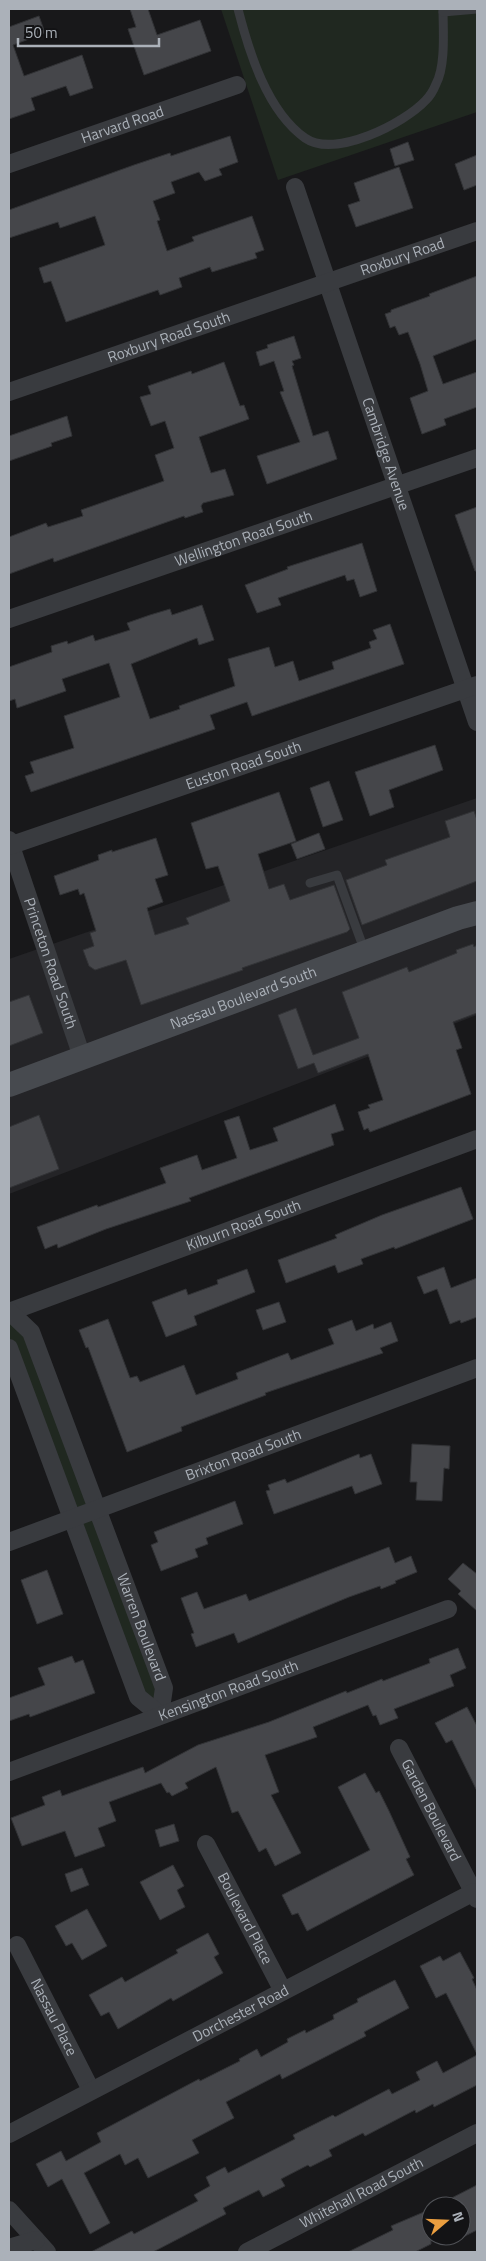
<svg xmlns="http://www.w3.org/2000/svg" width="486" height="2261" font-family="'Titillium Web',sans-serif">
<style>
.built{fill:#242427}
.green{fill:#202820}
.building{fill:#45464a;stroke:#323336}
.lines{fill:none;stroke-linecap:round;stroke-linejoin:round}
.service{stroke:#393b3f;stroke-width:9}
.minor{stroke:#393b3f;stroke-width:18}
.secondary{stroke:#474a4f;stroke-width:24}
.labels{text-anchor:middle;stroke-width:4.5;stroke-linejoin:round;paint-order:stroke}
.street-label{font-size:15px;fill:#abb1b9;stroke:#131315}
</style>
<rect width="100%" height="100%" fill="#18181a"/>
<path class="built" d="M477,798V1015L9,1194V959Z"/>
<g class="green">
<path d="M221,9H477V112L278,180Z"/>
<path d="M9,1322L31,1332L164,1688L160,1715L138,1697L9,1348Z"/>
</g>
<g class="building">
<path d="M130,9H148L157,35L200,20L211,51L144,75L128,29L136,27Z"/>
<path d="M39,16L45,33L13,45L24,76L82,55L93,88L70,96L66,86L31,98L35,110L9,119V27Z"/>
<path d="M230,136L238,162L219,169L222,175L205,181L199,172L171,182L175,193L153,201L160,220L157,221L167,251L194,241L192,237L252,216L264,250L255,253L257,258L212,272L210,267L179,278L182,287L160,295L158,290L66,322L51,281L44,283L39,268L105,245L95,216L60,228L58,222L9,238V210L134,165L170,153L171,156Z"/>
<path d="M408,142L414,160L395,166L390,149Z"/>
<path d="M477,155V185L464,190L455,164Z"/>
<path d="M399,167L413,208L356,227L348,205L360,201L354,183Z"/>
<path d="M477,276V339L433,356L443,384L477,372V407L444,419L446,425L422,434L410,398L428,391L420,364L408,332L399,335L395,326L390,328L385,314L391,312V310L430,296L429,294Z"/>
<path d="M294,336L301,358L292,361L294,365L292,366L313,436L328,431L337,459L267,484L257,456L300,442L280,392L284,391L274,361L260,366L256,352L268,348L267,345Z"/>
<path d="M224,362L240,406L244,405L249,419L199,437L211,473L225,469L234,495L203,503L201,506L203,512L185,518L184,516L54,562L53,558L9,574V537L46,523L48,527L83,516L81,510L164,481L155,455L174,448L165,421L151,426L140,397L151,394L148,386L191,371L192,374Z"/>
<path d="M67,416L72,436L51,443L52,446L9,461V436Z"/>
<path d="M477,507V571H475L455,515Z"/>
<path d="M362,543L377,591L360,597L354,579L347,581L345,575L278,598L281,605L257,613L245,585L288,569L287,567Z"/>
<path d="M202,605L214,640L199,645L197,638L131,664L150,719L180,709L179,706L235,686L228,659L269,647L275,667L293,661L299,681L334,669L332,662L371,648L369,642L377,639L373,630L390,624L404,664L252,716L247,702L210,715L215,729L31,792L25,776L34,773L30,762L74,748L64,716L120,697L109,663L62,679L66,691L17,708L15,699L9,701V667L52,652L51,646L67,641L68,644L93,635L95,641L130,630L127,623L150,615L170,609L172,615Z"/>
<path d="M435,745L443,770L389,790L394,807L370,816L355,772Z"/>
<path d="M329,781L343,820L323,827L310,788Z"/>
<path d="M279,792L296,841L258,854L269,889L284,884L290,900L334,885L350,929L347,932L242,968L243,970L141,1005L126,960L95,970L89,966L83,950L94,946L90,933L96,931L84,893L80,895L78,889L60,895L54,876L99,860L98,855L112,850V852L156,838L168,875L155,879L163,902L147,908L155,935L189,924L186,918L230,901L218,866L206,869L191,823Z"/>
<path d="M474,811L477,820V881L362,925L346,880L387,865L385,860L450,837L445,821Z"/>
<path d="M319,833L325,849L297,859L291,844Z"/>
<path d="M473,944L474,947L477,945V1013L453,1022L462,1048L456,1050L471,1094L370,1132L368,1128L364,1130L358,1112L370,1108L368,1105L383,1100L368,1054L318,1073L314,1063L298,1069L278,1015L296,1008L313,1055L359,1038L342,992L407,967L409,972L457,953L456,950Z"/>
<path d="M29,995L43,1033L9,1046V1002Z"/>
<path d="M335,1104L344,1130L331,1134L334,1145L189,1198L191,1201L106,1229L58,1248L57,1244L45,1249L37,1227L97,1205L98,1207L166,1183L160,1168L197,1155L202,1170L237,1158L224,1121L239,1116L250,1150L278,1141L273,1128Z"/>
<path d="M39,1115L59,1169L9,1188V1127Z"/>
<path d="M461,1187L473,1219L395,1249L394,1247L361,1259L363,1264L338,1273L335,1265L286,1283L278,1260L337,1238L335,1235L382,1215Z"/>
<path d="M444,1267L451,1288L477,1278V1317L461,1323L460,1320L450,1324L437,1289L424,1294L417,1277Z"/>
<path d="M247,1269L255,1292L194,1316L197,1325L166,1337L152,1302L186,1289L188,1295L218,1284L217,1280Z"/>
<path d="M279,1302L286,1322L263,1330L256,1310Z"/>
<path d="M108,1319L130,1378L137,1376L140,1382L184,1365L196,1395L238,1379L236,1373L288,1353L291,1360L334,1344L328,1329L352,1320L356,1331L373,1324L374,1329L391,1322L398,1341L380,1348L383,1353L265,1393L266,1395L181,1427L182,1431L127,1452L88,1347L86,1348L79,1330Z"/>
<path d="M412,1444L450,1446L449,1469L444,1468L442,1501L416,1500L417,1482H410Z"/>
<path d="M359,1454L360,1458L371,1454L382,1484L355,1494L352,1486L274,1514L266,1491L270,1490L268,1485L285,1479L287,1483Z"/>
<path d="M235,1501L243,1524L206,1538L208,1544L195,1549L198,1557L161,1571L151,1545L158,1542L154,1532Z"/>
<path d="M389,1547L395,1563L411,1556L417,1572L395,1581L396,1583L381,1589L380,1586L349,1597L238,1643L234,1633L196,1647L191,1634L194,1633L181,1598L197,1592L204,1609L246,1594L249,1601Z"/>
<path d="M463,1563L477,1574V1611L458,1594L461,1591L448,1579Z"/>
<path d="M47,1570L63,1614L37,1624L21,1580Z"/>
<path d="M458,1648L466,1668L450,1675L454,1686L394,1709L398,1718L380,1725L376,1715L373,1716L368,1705L313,1727L317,1737L265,1755L279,1792L271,1795L301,1853L275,1866L266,1848L259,1852L238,1811L232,1813L216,1767L185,1783L188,1788L172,1796L169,1792L167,1793L161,1783L109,1802L116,1821L98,1828L105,1846L75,1857L65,1831L22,1846L11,1818L45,1805L42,1797L60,1790L62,1796L143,1767L145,1773L198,1745L269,1722L346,1691L347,1693L382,1679L383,1681L430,1663L429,1659Z"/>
<path d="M72,1656L75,1663L83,1660L95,1693L30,1717L29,1714L9,1721V1698L45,1685L38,1668Z"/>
<path d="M467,1707L477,1726V1791L452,1740L446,1743L435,1723Z"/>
<path d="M365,1773L376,1793L379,1791L389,1811L410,1857L406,1859L414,1875L307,1931L298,1913L292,1915L282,1895L370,1850L338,1787Z"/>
<path d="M174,1824L179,1841L160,1847L155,1830Z"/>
<path d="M173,1865L184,1886L177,1890L185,1907L160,1920L140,1882Z"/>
<path d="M82,1868L89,1885L71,1892L65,1874Z"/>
<path d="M87,1909L107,1946L82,1960L72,1943L66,1946L55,1926Z"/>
<path d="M208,1933L219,1954L214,1957L223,1973L173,2001L171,1998L118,2029L109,2012L101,2016L89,1995L122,1977L125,1982L178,1953L176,1950Z"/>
<path d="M460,1952L474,1978L472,1979L477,1990V2054L446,1993L436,1998L420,1966L440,1956L443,1961Z"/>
<path d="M395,1980L409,2008L364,2032L366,2036L329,2055L282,2079L280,2074L226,2102L234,2118L192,2140L199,2153L148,2178L138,2158L125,2165L120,2154L84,2173L110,2223L90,2234L62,2179L48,2187L36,2164L61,2151L66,2161L101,2142L97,2133L199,2079L200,2081L240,2061L239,2059L257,2049L261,2057L288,2042L287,2039L305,2030L306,2033L334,2019L333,2015L358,2002L357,1999Z"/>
<path d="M477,2055V2085L434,2107L433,2104L416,2113L415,2110L365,2136L363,2133L329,2150L332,2156L310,2167L308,2165L281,2179L285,2186L263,2197L259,2190L223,2208L226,2214L153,2252H91L132,2231L134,2234L198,2201L194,2195L210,2186L206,2177L225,2167L228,2173L295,2139L293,2135L333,2115L335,2117L389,2089L392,2094L420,2080L416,2072L437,2061L443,2073Z"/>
<path d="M477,2185V2230L461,2238V2206H436Z"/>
<path d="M431,2209V2244L415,2252H348L393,2230L391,2226Z"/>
</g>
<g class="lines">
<g class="service">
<path d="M238,9C249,52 267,111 305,138C335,159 405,123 426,100C430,96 434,89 436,84C446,66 443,29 443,9"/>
<path d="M443,12L477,9"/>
<path d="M310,883L337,875L365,952"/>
</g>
<g class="minor">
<path id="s1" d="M9,164L237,85"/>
<path id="s2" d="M295,187L477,722"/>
<path id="s3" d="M9,392L477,231"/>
<path id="s4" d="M9,619L477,458"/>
<path id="s5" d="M9,840L82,1057"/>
<path id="s6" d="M9,846L477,685"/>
<path id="s7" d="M9,1312L477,1139"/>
<path id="s8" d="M10,1312L31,1332L164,1688L160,1715"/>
<path d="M9,1348L138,1697L160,1715"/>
<path id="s9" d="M9,1542L477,1368"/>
<path id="s10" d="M399,1748L477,1899"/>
<path id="s11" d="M9,1772L448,1609"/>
<path id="s12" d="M206,1844L283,1991"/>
<path id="s13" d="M17,1945L91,2090"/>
<path id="s14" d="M9,2134L474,1892"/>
<path d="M9,2210L47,2252"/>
<path d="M9,2248L36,2240"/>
<path id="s15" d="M247,2252L477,2133"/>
</g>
<path class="secondary" id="s16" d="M9,1085L458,918L477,913"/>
</g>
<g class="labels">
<g class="street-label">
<text dy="5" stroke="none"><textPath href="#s1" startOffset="120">Harvard Road</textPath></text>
<text dy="5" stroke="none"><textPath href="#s3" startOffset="416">Roxbury Road</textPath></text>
<text dy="5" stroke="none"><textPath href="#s3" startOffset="169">Roxbury Road South</textPath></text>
<text dy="5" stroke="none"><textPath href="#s2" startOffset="282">Cambridge Avenue</textPath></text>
<text dy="5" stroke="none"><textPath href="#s4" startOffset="248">Wellington Road South</textPath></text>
<text dy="5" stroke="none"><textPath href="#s6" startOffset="248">Euston Road South</textPath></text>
<text dy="5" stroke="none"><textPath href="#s5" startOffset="130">Princeton Road South</textPath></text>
<text dy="5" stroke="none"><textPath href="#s16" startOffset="250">Nassau Boulevard South</textPath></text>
<text dy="5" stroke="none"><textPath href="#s7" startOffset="250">Kilburn Road South</textPath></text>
<text dy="5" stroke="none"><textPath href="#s9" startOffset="250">Brixton Road South</textPath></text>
<text dy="5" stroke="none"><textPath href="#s8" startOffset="344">Warren Boulevard</textPath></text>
<text dy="5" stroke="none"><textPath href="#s11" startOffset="234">Kensington Road South</textPath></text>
<text dy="5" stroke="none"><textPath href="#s10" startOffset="70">Garden Boulevard</textPath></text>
<text dy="5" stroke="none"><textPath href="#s12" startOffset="84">Boulevard Place</textPath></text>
<text dy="5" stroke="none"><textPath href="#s14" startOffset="261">Dorchester Road</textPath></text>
<text dy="5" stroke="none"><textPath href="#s13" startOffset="81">Nassau Place</textPath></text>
<text dy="5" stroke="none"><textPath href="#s15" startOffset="129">Whitehall Road South</textPath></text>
</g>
</g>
<rect width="486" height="2261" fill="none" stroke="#abb1b9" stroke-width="20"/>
<g transform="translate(446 2221) rotate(71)"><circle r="24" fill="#131315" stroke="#505257"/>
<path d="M0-4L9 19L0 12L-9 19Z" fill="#eb9e3f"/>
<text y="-8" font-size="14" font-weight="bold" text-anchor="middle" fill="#abb1b9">N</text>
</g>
<path d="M18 38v8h141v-8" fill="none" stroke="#abb1b9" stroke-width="2.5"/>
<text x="25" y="38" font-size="15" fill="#abb1b9" stroke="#131315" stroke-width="4" paint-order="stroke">50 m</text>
</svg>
